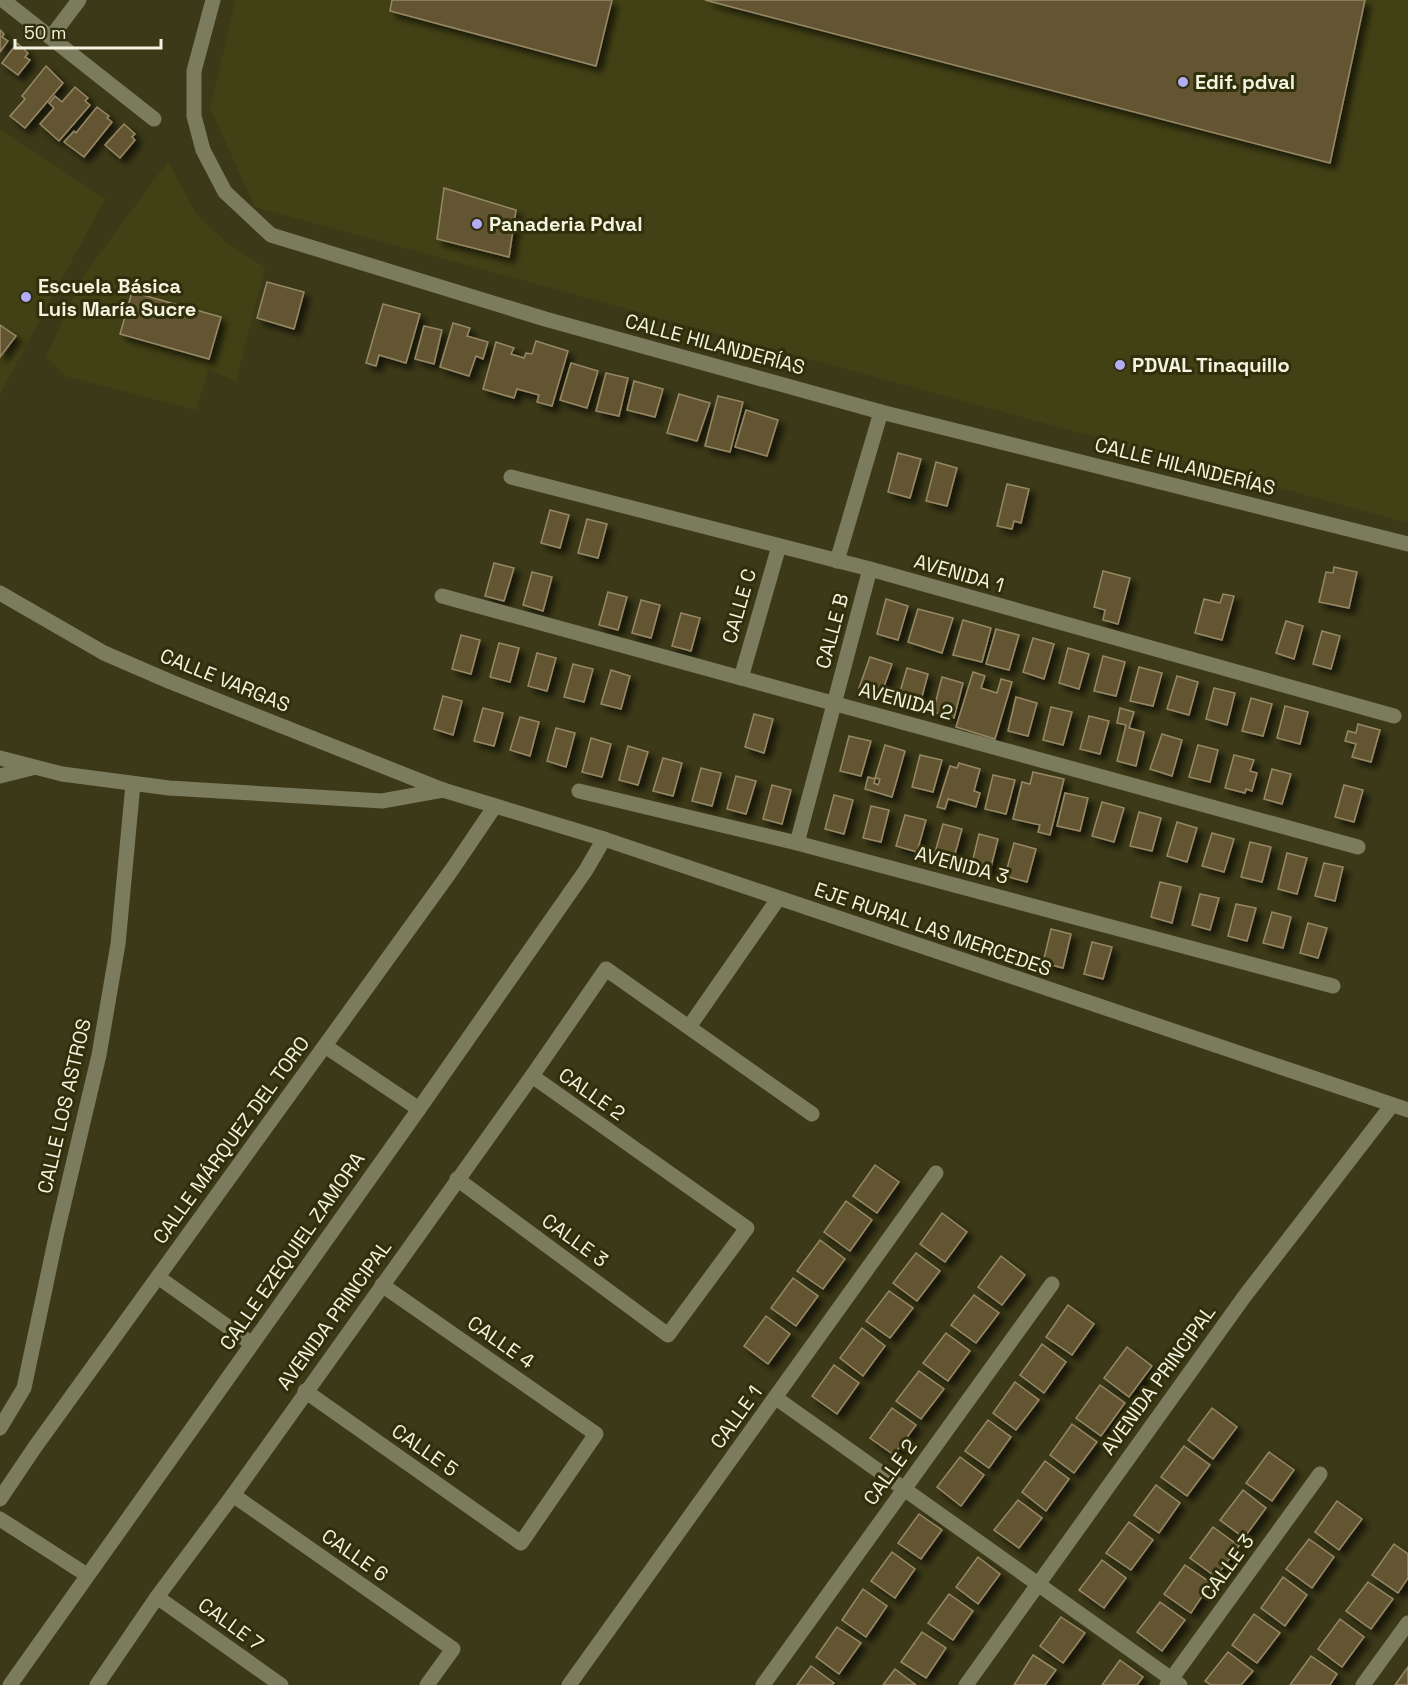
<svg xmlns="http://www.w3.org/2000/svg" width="1408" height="1685" font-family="'Space Grotesk',sans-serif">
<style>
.built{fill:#424115}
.building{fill:#635533;stroke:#978865;stroke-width:1.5;filter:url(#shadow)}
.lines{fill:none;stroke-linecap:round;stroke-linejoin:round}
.minor{stroke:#7b7b5d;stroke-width:15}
.poi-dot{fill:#b3adf9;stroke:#302f0c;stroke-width:2}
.labels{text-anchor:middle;stroke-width:6;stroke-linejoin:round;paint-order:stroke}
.poi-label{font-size:20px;font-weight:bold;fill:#f3f3df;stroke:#302f0c;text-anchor:start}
.street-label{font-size:20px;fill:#f3f3df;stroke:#302f0c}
</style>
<defs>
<filter id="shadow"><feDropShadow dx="5.5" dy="5.5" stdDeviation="3" flood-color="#0009"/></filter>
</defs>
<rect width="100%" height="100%" fill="#3b3917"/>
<g class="built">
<path d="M236,0H1408V523L255,207L210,108Z"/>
<path d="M0,129L105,199L0,394Z"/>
<path d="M168,161L196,214L228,244L265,267L236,382L208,369L196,410L65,376L46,357L82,278Z"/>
</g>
<g class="building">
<path d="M392,0H612L596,66L390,11Z"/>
<path d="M705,0H1365L1330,163Z"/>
<path d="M0,30L4,34L2,37L8,41L0,52Z"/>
<path d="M17,43L28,53L25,57L30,60L18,75L2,63Z"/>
<path d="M46,66L63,83L25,128L10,116L25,99L22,96Z"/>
<path d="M75,87L88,98L85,101L90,105L59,141L40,124L54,108L49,103L55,96L62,102Z"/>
<path d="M97,107L109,116L107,118L112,122L84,157L64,142L74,131L76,133Z"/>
<path d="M124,124L135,134L132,137L135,140L120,158L105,145Z"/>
<path d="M444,188L516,210L509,257L437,239Z"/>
<path d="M267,282L304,292L294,329L257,318Z"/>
<path d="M132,292L221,317L209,359L120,334Z"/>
<path d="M383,304L420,314L406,363L379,355L376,366L366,363Z"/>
<path d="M453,323L470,328L467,336L488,342L483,359L476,356L469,376L440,367Z"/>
<path d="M0,325L16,336L0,357Z"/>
<path d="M424,326L442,330L434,364L415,359Z"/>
<path d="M536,341L568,351L552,406L537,402L539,395L517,389L514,398L483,389L496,342L514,348L511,354L524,358L526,353L532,354Z"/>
<path d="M571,363L598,371L587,408L560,400Z"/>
<path d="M606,373L628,378L619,416L596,411Z"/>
<path d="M634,381L663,389L655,417L627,410Z"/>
<path d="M679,394L710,403L697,441L667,433Z"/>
<path d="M718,396L743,402L730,452L705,446Z"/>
<path d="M746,410L778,420L767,456L735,447Z"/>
<path d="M898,453L921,459L910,498L888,492Z"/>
<path d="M936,462L957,468L947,506L926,501Z"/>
<path d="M1007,484L1029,489L1021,523L1014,521L1012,529L997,526Z"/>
<path d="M550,510L569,515L560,548L541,543Z"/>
<path d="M587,519L607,524L598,558L578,553Z"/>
<path d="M494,563L514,568L504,601L485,596Z"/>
<path d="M1334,567L1357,572L1349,608L1319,602L1326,572L1333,573Z"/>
<path d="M1103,571L1130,578L1118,624L1103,620L1105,610L1094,607Z"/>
<path d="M532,572L552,577L543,611L523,605Z"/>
<path d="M608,592L627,597L618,630L599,625Z"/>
<path d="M1223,594L1234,596L1222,640L1195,633L1204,599L1220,603Z"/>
<path d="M886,599L908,606L898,640L877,634Z"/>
<path d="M641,600L660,605L651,638L632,633Z"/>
<path d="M918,609L953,618L942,653L908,642Z"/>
<path d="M681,613L700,618L691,651L672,646Z"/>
<path d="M963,620L991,628L982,662L953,655Z"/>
<path d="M1286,621L1303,626L1294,659L1276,653Z"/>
<path d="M996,629L1019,635L1009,670L986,664Z"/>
<path d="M1322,631L1340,636L1331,669L1313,664Z"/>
<path d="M461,635L480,640L471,674L452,669Z"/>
<path d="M1033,638L1054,644L1044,679L1023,672Z"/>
<path d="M499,643L519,648L510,682L490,677Z"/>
<path d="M1068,648L1089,654L1079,689L1059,683Z"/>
<path d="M537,653L556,658L547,691L528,686Z"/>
<path d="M1103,656L1125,662L1116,696L1094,691Z"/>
<path d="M870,657L892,664L881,695L859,688Z"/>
<path d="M573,664L593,669L584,702L564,697Z"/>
<path d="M1139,667L1162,673L1153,706L1130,701Z"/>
<path d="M907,668L928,674L919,708L897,702Z"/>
<path d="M611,670L630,676L621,709L601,704Z"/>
<path d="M973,672L985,676L981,688L997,693L1001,679L1012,682L995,739L956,727Z"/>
<path d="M1177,676L1198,682L1189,715L1167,709Z"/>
<path d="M942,677L963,683L954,718L933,712Z"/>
<path d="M1214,688L1235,693L1227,725L1206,719Z"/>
<path d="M443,696L462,701L453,735L434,729Z"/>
<path d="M1016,697L1037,703L1028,736L1008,731Z"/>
<path d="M1251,698L1272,704L1263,736L1242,731Z"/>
<path d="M1285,706L1308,712L1300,744L1277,738Z"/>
<path d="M1051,707L1072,712L1063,745L1043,740Z"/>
<path d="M483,708L503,713L494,746L474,741Z"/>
<path d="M1120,708L1134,712L1129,728L1144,732L1136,766L1117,761L1126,725L1117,723Z"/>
<path d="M754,714L773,719L764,753L745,747Z"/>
<path d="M1089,716L1109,721L1100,754L1080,749Z"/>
<path d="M520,717L539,722L530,756L510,750Z"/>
<path d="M1358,724L1380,730L1371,762L1352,757L1356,744L1345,741L1348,731L1356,733Z"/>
<path d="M556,728L575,733L566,767L547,761Z"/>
<path d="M1162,734L1182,740L1172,776L1150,769Z"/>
<path d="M849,736L871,741L861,776L840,771Z"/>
<path d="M591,738L611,744L602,777L582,772Z"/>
<path d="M885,745L905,751L892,797L865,789L868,777L875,779L874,783L878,785L880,779L875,778Z"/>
<path d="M1198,745L1218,750L1210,782L1189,777Z"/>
<path d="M628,746L648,752L638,785L619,780Z"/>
<path d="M920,755L942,760L933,792L912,787Z"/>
<path d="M1234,755L1254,760L1250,771L1257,773L1252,791L1246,789L1245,793L1225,788Z"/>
<path d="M663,758L682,763L673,796L653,791Z"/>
<path d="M959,763L980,769L974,791L980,793L976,807L948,799L945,809L937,807L950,766L957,768Z"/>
<path d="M701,768L721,773L712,806L692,801Z"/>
<path d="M1272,769L1291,774L1282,804L1264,799Z"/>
<path d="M1033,772L1064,779L1050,835L1038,832L1040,825L1013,819L1022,782L1030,784Z"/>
<path d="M993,775L1015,780L1006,814L985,809Z"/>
<path d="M736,776L756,781L746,814L727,809Z"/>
<path d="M772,785L791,790L782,824L763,819Z"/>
<path d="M1344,785L1363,790L1354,822L1335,817Z"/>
<path d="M1065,793L1088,798L1080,831L1057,826Z"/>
<path d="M834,795L853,800L844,834L825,829Z"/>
<path d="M1102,802L1124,808L1114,842L1092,836Z"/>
<path d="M871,806L889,810L881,842L863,838Z"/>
<path d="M1139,812L1161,818L1152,851L1130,846Z"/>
<path d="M905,815L926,820L917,852L896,846Z"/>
<path d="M1177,822L1197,828L1187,862L1167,856Z"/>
<path d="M943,824L962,829L953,861L934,856Z"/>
<path d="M1212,833L1234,839L1224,872L1202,866Z"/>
<path d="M979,834L998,839L990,871L971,867Z"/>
<path d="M1250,842L1271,847L1262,882L1241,877Z"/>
<path d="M1014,843L1036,849L1027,882L1005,876Z"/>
<path d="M1287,853L1307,858L1297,894L1278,889Z"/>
<path d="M1324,863L1343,867L1335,901L1315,896Z"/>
<path d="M1160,882L1181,887L1172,923L1151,917Z"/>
<path d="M1200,894L1219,898L1210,930L1192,925Z"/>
<path d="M1236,904L1256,908L1247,941L1228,936Z"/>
<path d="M1272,912L1291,917L1283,948L1263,943Z"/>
<path d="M1308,923L1327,928L1318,958L1300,953Z"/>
<path d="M1051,929L1071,934L1063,968L1043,963Z"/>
<path d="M1092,942L1112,947L1103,979L1084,974Z"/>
<path d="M875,1165L899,1182L877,1213L853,1196Z"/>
<path d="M846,1201L872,1220L850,1251L824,1232Z"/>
<path d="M942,1213L967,1232L945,1262L920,1244Z"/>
<path d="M820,1240L845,1259L823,1289L797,1271Z"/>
<path d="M916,1253L940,1271L917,1301L893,1283Z"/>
<path d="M1001,1256L1025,1275L1002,1305L978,1287Z"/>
<path d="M793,1278L818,1296L796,1326L771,1308Z"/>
<path d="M889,1291L913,1308L890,1338L866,1321Z"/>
<path d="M974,1295L999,1313L976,1343L951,1325Z"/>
<path d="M1068,1305L1094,1324L1072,1355L1046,1337Z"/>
<path d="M766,1316L790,1334L768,1364L744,1346Z"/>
<path d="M862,1328L885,1346L863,1376L840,1358Z"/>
<path d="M946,1333L970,1351L948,1381L923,1363Z"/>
<path d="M1042,1344L1066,1362L1044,1393L1020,1375Z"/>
<path d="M1127,1347L1152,1366L1129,1397L1104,1378Z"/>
<path d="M834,1365L859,1383L837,1414L812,1396Z"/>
<path d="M919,1371L944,1389L921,1419L896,1401Z"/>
<path d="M1015,1382L1039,1400L1016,1430L993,1413Z"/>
<path d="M1100,1385L1125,1403L1101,1436L1076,1418Z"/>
<path d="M892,1408L916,1425L894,1455L870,1438Z"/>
<path d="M1212,1408L1237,1427L1213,1459L1188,1440Z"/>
<path d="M988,1420L1011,1437L989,1468L965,1451Z"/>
<path d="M1072,1424L1097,1442L1074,1473L1050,1455Z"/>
<path d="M1184,1446L1210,1465L1187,1496L1161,1477Z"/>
<path d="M1269,1452L1294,1470L1272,1501L1246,1483Z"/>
<path d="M960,1457L984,1475L961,1506L937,1487Z"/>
<path d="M1045,1461L1069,1479L1046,1511L1022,1492Z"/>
<path d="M1156,1485L1180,1503L1159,1533L1134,1515Z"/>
<path d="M1243,1490L1266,1508L1244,1538L1220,1520Z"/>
<path d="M1018,1500L1042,1518L1019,1548L994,1530Z"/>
<path d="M1337,1501L1362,1519L1339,1550L1315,1532Z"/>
<path d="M919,1514L942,1530L921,1559L898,1543Z"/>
<path d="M1129,1522L1153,1540L1131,1570L1106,1553Z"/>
<path d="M1213,1527L1239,1546L1216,1577L1190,1558Z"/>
<path d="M1309,1539L1334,1557L1312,1588L1286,1569Z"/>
<path d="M1394,1544L1408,1554V1578L1398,1593L1372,1575Z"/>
<path d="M892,1552L915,1569L895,1598L871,1581Z"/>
<path d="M978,1557L1000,1574L978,1604L956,1587Z"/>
<path d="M1102,1560L1126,1578L1104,1608L1079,1590Z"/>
<path d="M1185,1565L1211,1583L1191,1613L1164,1594Z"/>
<path d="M1283,1577L1307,1595L1285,1626L1261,1608Z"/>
<path d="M1368,1582L1393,1599L1371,1629L1346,1611Z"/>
<path d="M863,1589L887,1606L866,1637L842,1620Z"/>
<path d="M949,1594L973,1611L953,1640L928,1623Z"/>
<path d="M1160,1602L1185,1620L1162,1651L1137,1632Z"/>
<path d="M1254,1614L1280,1633L1257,1663L1232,1645Z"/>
<path d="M1061,1617L1085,1633L1063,1663L1040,1646Z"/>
<path d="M1340,1619L1364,1637L1342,1667L1318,1649Z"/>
<path d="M837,1627L861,1643L839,1674L816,1657Z"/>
<path d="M922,1632L946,1648L926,1678L901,1662Z"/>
<path d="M1228,1652L1253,1671L1241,1685H1211L1205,1681Z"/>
<path d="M1033,1655L1056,1670L1045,1685H1014Z"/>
<path d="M1311,1656L1337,1674L1330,1685H1290Z"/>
<path d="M1120,1660L1143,1677L1137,1685H1102Z"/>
<path d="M811,1666L834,1683L832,1685H797Z"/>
<path d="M1408,1667V1685H1395Z"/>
<path d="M895,1669L916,1685H883Z"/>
</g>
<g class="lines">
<g class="minor">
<path d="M3,0L154,119"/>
<path d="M213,0L194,71V116L203,150L225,192L271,235L545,319L881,412L1408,544"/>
<path d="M51,37L79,0"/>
<path d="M511,477L870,569L1394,716"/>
<path d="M837,561L881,412"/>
<path d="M0,593L104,653L171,682L443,790L604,839L1408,1110"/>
<path d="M442,596L1358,847"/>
<path d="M741,678L779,546"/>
<path d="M0,758L62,774L169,788L382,801L443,790"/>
<path d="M0,776L32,768"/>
<path d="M579,791L797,843L1333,986"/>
<path d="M797,843L870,569"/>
<path d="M689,1027L778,899"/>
<path d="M325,1046L419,1109"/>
<path d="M457,1179L668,1335L747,1228L532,1076"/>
<path d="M158,1277L252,1344"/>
<path d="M305,1391L521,1543L596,1434L382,1285"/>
<path d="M776,1398L1180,1685"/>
<path d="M0,1428L24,1388L57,1232L99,1055L118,944L133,784"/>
<path d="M233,1495L453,1649L427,1685"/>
<path d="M0,1499L35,1447L451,871L495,806"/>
<path d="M0,1519L87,1575"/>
<path d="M157,1597L281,1685"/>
<path d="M10,1685L419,1109L586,870L604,839"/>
<path d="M97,1685L157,1597L233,1495L532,1076L606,969L812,1114"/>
<path d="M569,1685L936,1173"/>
<path d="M763,1685L1052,1284"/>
<path d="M966,1685L1244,1297L1392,1105"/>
<path d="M1167,1685L1320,1474"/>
<path d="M1363,1685L1408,1623"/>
</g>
</g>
<g class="poi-dot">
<circle cx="1183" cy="82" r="6"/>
<circle cx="477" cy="224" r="6"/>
<circle cx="26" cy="297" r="6"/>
<circle cx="1120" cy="365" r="6"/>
</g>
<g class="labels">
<g class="poi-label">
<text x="1195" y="89">Edif. pdval</text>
<text x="489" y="231">Panaderia Pdval</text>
<text x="38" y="293">Escuela Básica<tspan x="38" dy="23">Luis María Sucre</tspan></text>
<text x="1132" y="372">PDVAL Tinaquillo</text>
</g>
<g class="street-label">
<text transform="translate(715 344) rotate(15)" y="7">CALLE HILANDERÍAS</text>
<text transform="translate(1185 466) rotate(14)" y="7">CALLE HILANDERÍAS</text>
<text transform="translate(959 573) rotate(16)" y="7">AVENIDA 1</text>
<text transform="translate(739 606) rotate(-74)" y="7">CALLE C</text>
<text transform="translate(832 631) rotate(-75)" y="7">CALLE B</text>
<text transform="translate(225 680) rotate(22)" y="7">CALLE VARGAS</text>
<text transform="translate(906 701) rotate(15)" y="7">AVENIDA 2</text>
<text transform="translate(962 865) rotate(15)" y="7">AVENIDA 3</text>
<text transform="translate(933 929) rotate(19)" y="7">EJE RURAL LAS MERCEDES</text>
<text transform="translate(592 1094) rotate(35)" y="7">CALLE 2</text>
<text transform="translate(64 1106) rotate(-77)" y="7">CALLE LOS ASTROS</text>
<text transform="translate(231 1140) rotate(-54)" y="7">CALLE MÁRQUEZ DEL TORO</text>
<text transform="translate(575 1240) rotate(36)" y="7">CALLE 3</text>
<text transform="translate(292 1251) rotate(-55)" y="7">CALLE EZEQUIEL ZAMORA</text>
<text transform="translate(334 1315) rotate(-54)" y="7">AVENIDA PRINCIPAL</text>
<text transform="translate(501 1342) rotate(35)" y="7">CALLE 4</text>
<text transform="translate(1158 1380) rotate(-54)" y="7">AVENIDA PRINCIPAL</text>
<text transform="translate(736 1417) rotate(-54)" y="7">CALLE 1</text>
<text transform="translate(425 1450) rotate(35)" y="7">CALLE 5</text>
<text transform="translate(890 1472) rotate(-54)" y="7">CALLE 2</text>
<text transform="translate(355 1555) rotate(35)" y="7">CALLE 6</text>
<text transform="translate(1227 1567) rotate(-54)" y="7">CALLE 3</text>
<text transform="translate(231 1624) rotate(36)" y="7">CALLE 7</text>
</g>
</g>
<path d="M15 39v9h146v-9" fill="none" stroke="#f3f3df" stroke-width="3"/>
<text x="24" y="39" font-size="18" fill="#f3f3df" stroke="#302f0c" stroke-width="4.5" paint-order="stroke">50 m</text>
</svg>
